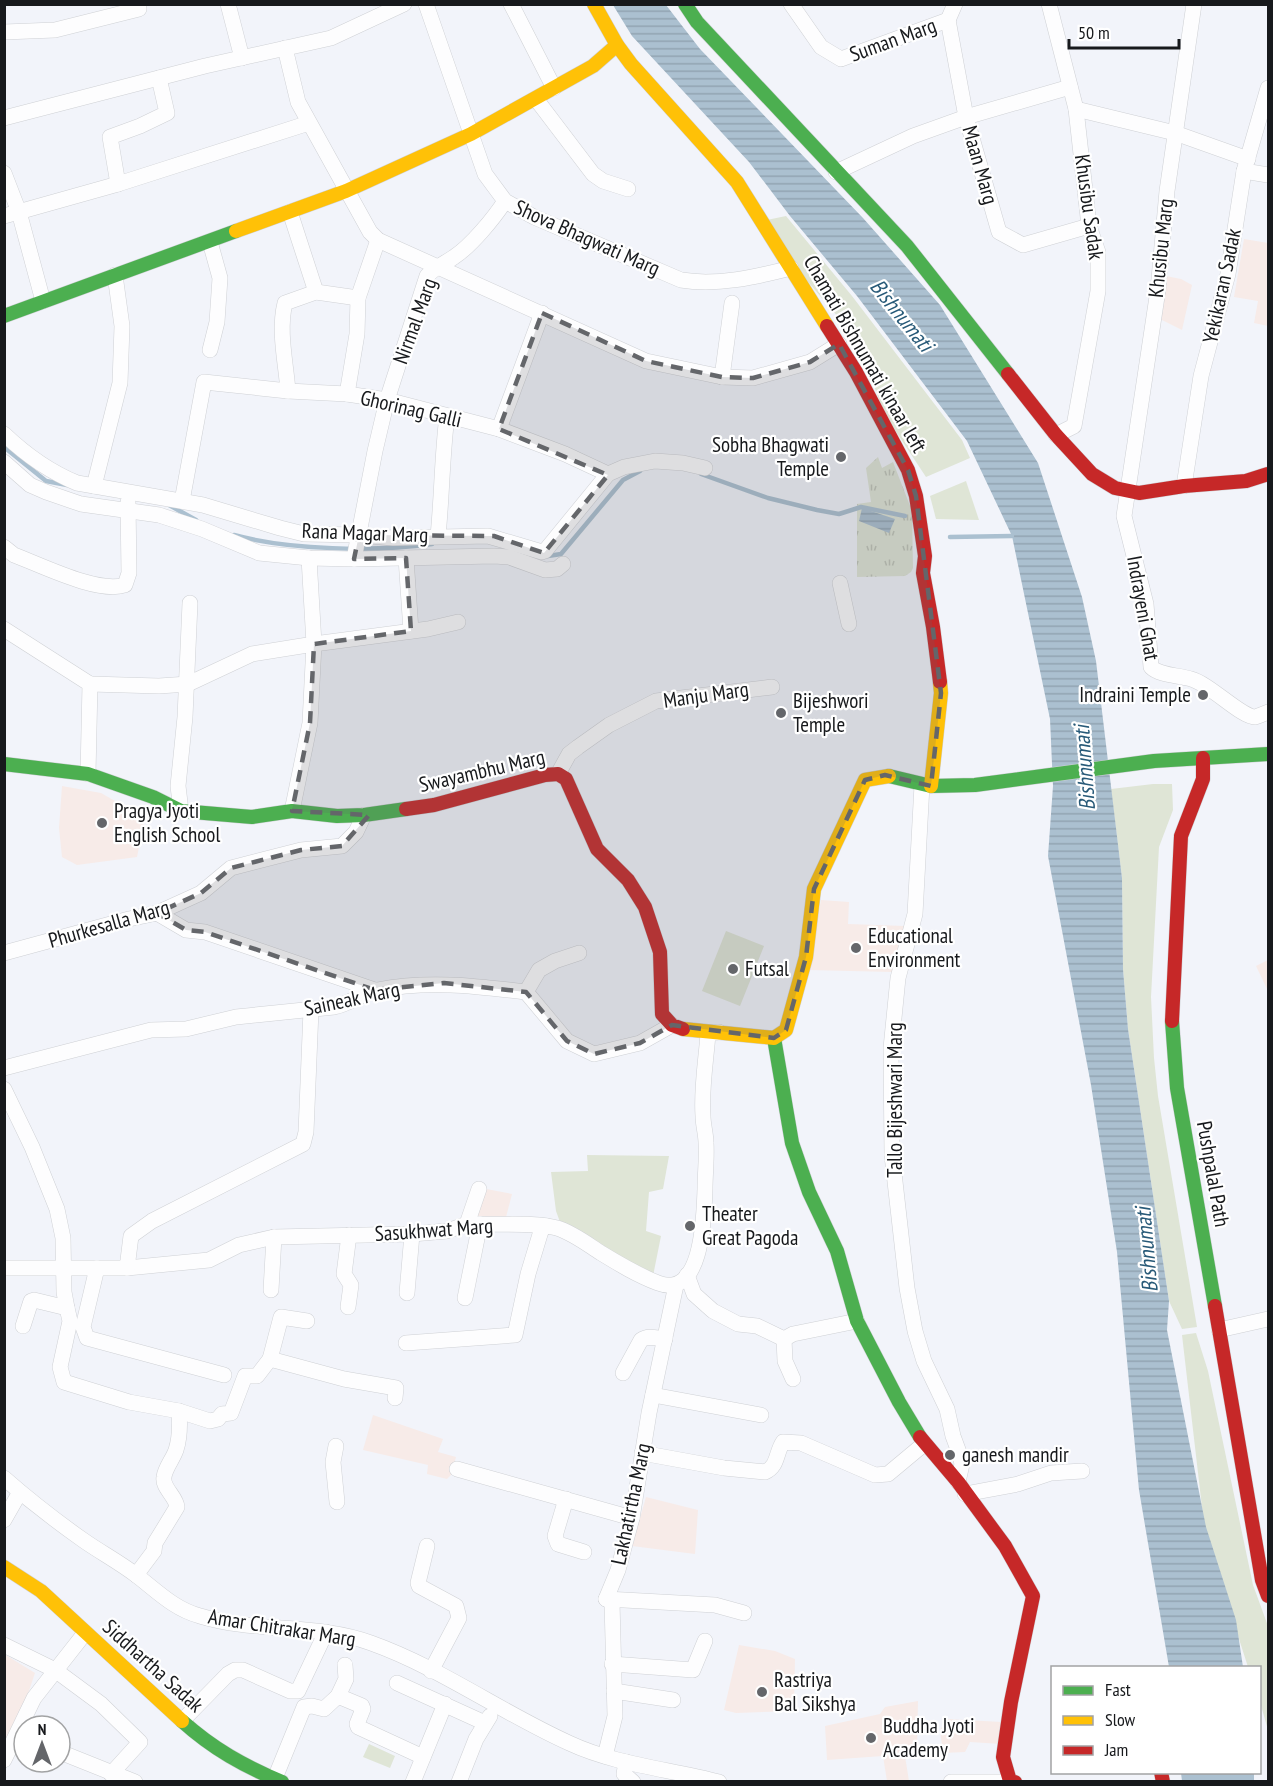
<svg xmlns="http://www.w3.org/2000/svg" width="1273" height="1786" font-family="'PT Sans Narrow',sans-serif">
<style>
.education{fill:#f7ebe8}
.green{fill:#dfe5d6}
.park{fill:url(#park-tufts)}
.water{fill:url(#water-rules)}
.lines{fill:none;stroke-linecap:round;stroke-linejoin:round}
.stream{stroke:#abc0d0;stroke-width:4.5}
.street-casing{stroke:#cfd1d5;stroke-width:16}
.fast-casing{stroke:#cfd1d5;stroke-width:15}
.slow-casing{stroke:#cfd1d5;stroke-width:15}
.jam-casing{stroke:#cfd1d5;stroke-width:15}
.street{stroke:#fdfdfe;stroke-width:15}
.fast{stroke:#4caf50;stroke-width:14}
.slow{stroke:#ffc107;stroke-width:14}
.jam{stroke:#c62828;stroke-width:14}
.marked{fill:#64666a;fill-opacity:0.2;stroke:#64666a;stroke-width:4.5;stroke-dasharray:12 8;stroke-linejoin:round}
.poi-dot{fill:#64666a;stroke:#fff;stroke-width:2}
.labels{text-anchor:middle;stroke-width:4.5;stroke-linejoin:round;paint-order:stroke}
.street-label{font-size:21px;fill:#17191c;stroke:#fff}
.poi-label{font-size:21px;fill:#17191c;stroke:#fff;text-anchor:start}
.water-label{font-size:22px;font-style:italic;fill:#285a78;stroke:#fff}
</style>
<defs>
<pattern id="park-tufts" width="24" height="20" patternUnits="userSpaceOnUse" patternTransform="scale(1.5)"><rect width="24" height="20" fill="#dfe5d6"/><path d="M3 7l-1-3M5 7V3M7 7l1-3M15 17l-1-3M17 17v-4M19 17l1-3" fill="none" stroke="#bfc4b7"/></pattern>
<pattern id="water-rules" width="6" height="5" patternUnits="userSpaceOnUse" patternTransform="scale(1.5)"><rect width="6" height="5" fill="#abc0d0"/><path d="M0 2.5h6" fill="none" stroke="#92a4b2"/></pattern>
</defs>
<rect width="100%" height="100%" fill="#f2f4fa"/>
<g class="education">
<path d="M1244,239L1268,243V326L1254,323L1258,301L1234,297Z"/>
<path d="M1161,275L1181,279L1192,285L1182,330L1162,320H1158Z"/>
<path d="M62,786L101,793L145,818L137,857L77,865L62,857L59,828Z"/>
<path d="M821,900L849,902L848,924L905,926L893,972L808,970Z"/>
<path d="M1268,960V991L1256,966Z"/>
<path d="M481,1188L512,1194L505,1221L475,1217Z"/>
<path d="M373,1415L443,1439L438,1452L456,1457L451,1475L447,1479L427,1474L428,1465L363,1450Z"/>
<path d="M646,1497L698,1510L695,1554L632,1546Z"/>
<path d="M739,1645L775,1651L795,1659L794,1711L736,1713L724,1710Z"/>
<path d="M4,1654L35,1673L22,1712L4,1746Z"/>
<path d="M918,1701L917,1750H904L909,1781H887L883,1756L827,1760L825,1726L880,1714L885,1707Z"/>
<path d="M947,1719L1002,1722L1001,1744L970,1742L965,1752L943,1753L940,1730Z"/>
</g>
<g class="green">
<path d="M786,216L852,296L962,440L970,458L926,477L885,415L856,338L757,222Z"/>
<path d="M966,481L979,520L936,519L930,496Z"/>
<path d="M1153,784H1172L1173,810L1159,847L1151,997L1154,1058L1158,1096L1197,1327L1182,1329L1169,1301L1128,1029L1123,969L1122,878L1111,789Z"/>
<path d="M726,931L764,946L740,1006L702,991Z"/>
<path d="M587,1155L669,1156L663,1189L649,1192L646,1231L661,1236L653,1276L560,1222L556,1211L551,1172L588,1171Z"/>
<path d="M1196,1333L1208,1371L1253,1585L1268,1626V1730L1260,1702V1668L1248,1667L1205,1533L1182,1335Z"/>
<path d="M369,1744L395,1756L390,1768L363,1757Z"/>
</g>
<path class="park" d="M878,457L882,468L893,462L912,511L913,568L911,572L905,576L857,577V504L871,502L866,468Z"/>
<g class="water">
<path d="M613,5H666L700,49L863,218L940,305L1038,463L1082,597L1096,661L1122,878L1123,969L1128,1029L1169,1301L1167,1330L1206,1527L1236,1620L1243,1667H1169L1139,1490L1117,1252L1091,1085L1048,856L1053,786L1050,719L1012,536L967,441L857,296L790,216L749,162L632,36Z"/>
<path d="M862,508L895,519L889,533L859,521Z"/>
<path d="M1181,1773H1254V1781H1182Z"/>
</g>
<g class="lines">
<g class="stream">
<path d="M4,447L46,481L67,485"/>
<path d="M701,474L768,498L817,510L839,514L861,507L905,516"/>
<path d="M169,505L196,520"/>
<path d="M234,535C289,550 375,552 432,544"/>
<path d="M950,537L1012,536"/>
<path d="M548,556L561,554L623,480L640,471"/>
</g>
<g class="street-casing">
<g id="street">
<path d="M228,4L242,58"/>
<path d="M426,4L485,174L505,201L534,217L681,280C717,286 756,277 791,268"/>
<path d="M511,4L554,88"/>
<path d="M791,4L821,47L841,59L948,20"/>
<path d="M1049,4L1076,109L1089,226L1098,252V291L1074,426L1056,435"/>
<path d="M1194,4L1167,191L1158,290L1124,516L1146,604L1151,667C1160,676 1179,675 1191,679C1210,684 1241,717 1255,717C1259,716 1265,713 1268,712"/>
<path d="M948,20L966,117L999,232L1023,245L1089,226"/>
<path d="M948,20L955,4"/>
<path d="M4,32L55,30L139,9L138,4"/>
<path d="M285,48L298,102L370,232L378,240L646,361L722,377L753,378L810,362L839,344"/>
<path d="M536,99L593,174L603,181L628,189"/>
<path d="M1076,109L1175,133L1248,159"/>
<path d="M4,118L205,66L331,38L404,4"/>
<path d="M1244,171L1268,175"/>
<path d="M836,172L913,136L966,117L1070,87"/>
<path d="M4,173L19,212L43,301"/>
<path d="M118,184L110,137L140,126L167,113L159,78"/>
<path d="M290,212L316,292"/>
<path d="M4,216L118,184L309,123"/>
<path d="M210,350L217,322L220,278L210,242"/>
<path d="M722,377L732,303"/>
<path d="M288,391C286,363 278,331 285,303L316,292L358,298"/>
<path d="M347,394L357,334L358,298L378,240"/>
<path d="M499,429L542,313"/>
<path d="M4,434C26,455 50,472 77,483L203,505L280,528L304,534L359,535L393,538L488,536L542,552L545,551L608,474L624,467L655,461L683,463L705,468"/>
<path d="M4,462L30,485L46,492L81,504L159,515L202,529L259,553L309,558L354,559L494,556L509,557L545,570L557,569L563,564"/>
<path d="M94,486L120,383L122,326L115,275"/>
<path d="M1184,486L1201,376L1228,274L1244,171L1268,88"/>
<path d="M182,501L204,382L288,391L347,394L387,400L499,429L565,454L608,474"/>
<path d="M438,536C442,496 442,456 447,416"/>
<path d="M4,547L14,555C41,565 98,594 125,585L129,573L128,502"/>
<path d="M406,558L411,631"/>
<path d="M354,559L375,451L387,400L427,276C435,267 444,264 454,257C471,246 494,218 505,201"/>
<path d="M840,583L849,624"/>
<path d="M4,629L90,684L88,774"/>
<path d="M90,684L159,686L188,684L252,654L314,644L309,558"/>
<path d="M558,774L569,754L578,747L609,725L656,701L772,687"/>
<path d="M922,785L915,914L898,978L891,1048L892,1155L907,1288L915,1331L924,1361L947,1409L953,1436L960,1455L962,1464L958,1482"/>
<path d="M181,811L178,786L185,717L190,603"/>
<path d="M292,811L310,723L314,644L428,629L458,622"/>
<path d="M157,913L186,930L205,932L375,990"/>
<path d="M4,953L129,919L157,913L201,893L231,868L301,850L342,846L356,832L364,815"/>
<path d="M526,992L539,970L555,961L579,953"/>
<path d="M4,1068L151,1030L186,1029L236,1017L334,1007C350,1004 362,993 377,990C428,980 476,986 526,992L567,1041L594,1054L640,1043L672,1025"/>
<path d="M4,1089L32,1147L57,1209L63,1238L64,1292L67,1308"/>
<path d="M467,1224L479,1189"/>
<path d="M4,1268H127L209,1260L239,1245L274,1237L412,1234L447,1231L467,1224H480C503,1225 535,1222 557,1228C573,1233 587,1244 601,1253C619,1264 637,1275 658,1283C703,1300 704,1215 705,1189C705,1174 707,1158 706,1143C706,1134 703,1125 703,1116C701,1089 706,1061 708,1034L719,1032"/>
<path d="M97,1268L83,1327L87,1338L224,1375"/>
<path d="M127,1268L131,1236L152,1221L303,1144L306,1132L311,1010"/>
<path d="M687,1275L694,1294L713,1311L738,1324L757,1326L784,1339L793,1334L857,1321"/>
<path d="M271,1290L274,1237"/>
<path d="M407,1293L412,1234"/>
<path d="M465,1298L480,1224"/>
<path d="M348,1307L351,1285L344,1274L349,1235"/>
<path d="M23,1326L31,1301L34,1300L67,1308L70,1321L60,1367L64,1382L129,1402L179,1411L210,1421L218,1419L222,1414L231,1413L245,1376H257L270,1359L344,1379L396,1388L395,1398"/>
<path d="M1219,1330L1268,1319"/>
<path d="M784,1339L785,1361L793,1379"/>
<path d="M406,1343L515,1335L528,1274L541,1231L546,1226"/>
<path d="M270,1359L281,1317L307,1321"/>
<path d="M623,1373L641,1340C648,1335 656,1338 665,1339"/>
<path d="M653,1395L761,1415"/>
<path d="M336,1446L333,1462L337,1502"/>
<path d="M642,1453L724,1468L765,1472C778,1467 776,1452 783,1442L801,1443L875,1475L888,1474L924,1444"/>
<path d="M457,1469L632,1518"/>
<path d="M4,1478C29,1500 56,1521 83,1540C100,1552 119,1562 136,1575C157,1591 174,1609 200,1616C256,1633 316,1623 371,1643C441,1668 502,1713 569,1743C616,1765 670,1769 719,1782"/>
<path d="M965,1494L1018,1484L1051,1473L1082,1471"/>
<path d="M566,1499L555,1536L558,1544L584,1552"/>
<path d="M4,1520L20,1492"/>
<path d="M427,1546L418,1583L419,1586L456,1606L459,1618L431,1671"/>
<path d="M136,1575L154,1551L155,1543L177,1507C176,1496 162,1488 164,1477C165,1468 173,1459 176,1450C180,1438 180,1424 179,1411"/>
<path d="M606,1599L715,1605L744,1613"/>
<path d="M4,1645L55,1670L101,1704L140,1742L111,1774"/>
<path d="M612,1664L693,1670L705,1641"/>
<path d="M397,1683L485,1723"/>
<path d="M614,1691L673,1700"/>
<path d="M338,1696L346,1679L345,1665"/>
<path d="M183,1720L228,1674L235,1670H243L290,1691H298L326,1632"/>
<path d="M60,1752L135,1782"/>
<path d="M605,1756L615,1716L612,1602L606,1599L618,1570L632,1518L649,1413L676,1285"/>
<path d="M4,1760L34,1698L85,1633"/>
<path d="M626,1762L624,1774L633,1782"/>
<path d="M275,1778L304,1707L312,1706L324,1709L338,1696L362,1706L363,1709L357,1724L358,1727L423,1757"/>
<path d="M413,1782L445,1704"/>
<path d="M459,1782L476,1739L490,1716"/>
<path d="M951,1782H1011"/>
</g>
</g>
<g class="fast-casing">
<g id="fast">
<path d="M685,4L697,22L907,246L1008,374"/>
<path d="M4,316L236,231"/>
<path d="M4,764L88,774L153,797L181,811L252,817L292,811L337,816L364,815L406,809"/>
<path d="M889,776L931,786L975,785L1154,761L1268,754"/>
<path d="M1172,1021L1177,1088L1215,1306"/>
<path d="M774,1038L792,1143L809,1192L837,1251L857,1321L899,1402L920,1437"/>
<path d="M182,1721C213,1749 244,1766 282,1782"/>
</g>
</g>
<g class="slow-casing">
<g id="slow">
<path d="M594,4L617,45L631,64L737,182L827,326"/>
<path d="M236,231L346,191L471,134L593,66L617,45"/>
<path d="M931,786L941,693L940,682"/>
<path d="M683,1029L774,1038L786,1030L806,957L814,889L865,780L889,776"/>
<path d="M4,1567L41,1591L182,1721"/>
</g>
</g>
<g class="jam-casing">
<g id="jam">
<path d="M827,326L856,372L908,470L916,496L925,556L923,573L933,627L940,682"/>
<path d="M1008,374L1056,435L1092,474L1115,488L1139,493L1184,486L1246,481L1268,474"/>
<path d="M406,809L434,805L545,775L558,774L566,779L597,849L628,880L645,907L660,952L662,1014L672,1025L683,1029"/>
<path d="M1172,1021L1181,836L1203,779V758"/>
<path d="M1215,1306L1262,1580L1268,1596"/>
<path d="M920,1437L958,1482L1005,1546L1033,1596L1011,1702L1003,1757L1010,1781L1015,1782"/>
<path d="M1161,1772L1163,1782"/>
</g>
</g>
<use href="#street" class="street"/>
<use href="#fast" class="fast"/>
<use href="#slow" class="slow"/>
<use href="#jam" class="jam"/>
</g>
<path class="marked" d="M542,313L646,361L722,377L753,378L810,362L839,344L908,470L916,496L941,693L931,786L885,775L865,780L814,889L806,957L786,1030L774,1038L672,1025L640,1043L594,1054L567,1041L526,992L444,983L375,990L205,932L186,930L157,913L201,893L231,868L301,850L342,846L369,815L292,811L310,723L314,644L411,631L406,558L354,559L359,535L494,536L544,553L608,475L499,429Z"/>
<g class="poi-dot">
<circle cx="841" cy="457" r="6"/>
<circle cx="1203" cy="695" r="6"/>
<circle cx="781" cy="713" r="6"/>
<circle cx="102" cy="823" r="6"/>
<circle cx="856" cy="948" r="6"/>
<circle cx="733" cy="969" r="6"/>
<circle cx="690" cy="1226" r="6"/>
<circle cx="950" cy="1455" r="6"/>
<circle cx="762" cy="1692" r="6"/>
<circle cx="871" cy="1738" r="6"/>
</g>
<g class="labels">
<g class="street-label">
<text transform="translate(893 40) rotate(-20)" y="7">Suman Marg</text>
<text transform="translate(980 165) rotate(74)" y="7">Maan Marg</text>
<text transform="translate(1089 207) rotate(82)" y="7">Khusibu Sadak</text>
<text transform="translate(587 238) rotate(24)" y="7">Shova Bhagwati Marg</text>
<text transform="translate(1161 248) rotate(-84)" y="7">Khusibu Marg</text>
<text transform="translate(1222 286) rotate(-78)" y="7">Yekikaran Sadak</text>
<text transform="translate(415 321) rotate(-70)" y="7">Nirmal Marg</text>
<text transform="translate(865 354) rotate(60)" y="7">Chamati Bishnumati kinaar left</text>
<text transform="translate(411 409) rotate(13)" y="7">Ghorinag Galli</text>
<text transform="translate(365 533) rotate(2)" y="7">Rana Magar Marg</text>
<text transform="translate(1143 608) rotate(80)" y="7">Indrayeni Ghat</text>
<text transform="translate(706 695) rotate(-8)" y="7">Manju Marg</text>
<text transform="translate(482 771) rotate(-13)" y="7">Swayambhu Marg</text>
<text transform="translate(109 924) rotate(-16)" y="7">Phurkesalla Marg</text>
<text transform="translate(352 999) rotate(-12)" y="7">Saineak Marg</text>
<text transform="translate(895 1100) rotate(-90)" y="7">Tallo Bijeshwari Marg</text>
<text transform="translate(1213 1174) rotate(80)" y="7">Pushpalal Path</text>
<text transform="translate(434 1230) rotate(-4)" y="7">Sasukhwat Marg</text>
<text transform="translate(631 1504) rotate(-78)" y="7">Lakhatirtha Marg</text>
<text transform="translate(282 1628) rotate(9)" y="7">Amar Chitrakar Marg</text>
<text transform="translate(153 1666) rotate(42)" y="7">Siddhartha Sadak</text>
</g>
<g class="poi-label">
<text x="829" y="452" text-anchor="end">Sobha Bhagwati<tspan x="829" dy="24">Temple</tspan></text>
<text x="1191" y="702" text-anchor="end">Indraini Temple</text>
<text x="793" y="708">Bijeshwori<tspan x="793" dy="24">Temple</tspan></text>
<text x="114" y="818">Pragya Jyoti<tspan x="114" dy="24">English School</tspan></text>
<text x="868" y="943">Educational<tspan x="868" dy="24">Environment</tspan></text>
<text x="745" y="976">Futsal</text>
<text x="702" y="1221">Theater<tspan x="702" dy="24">Great Pagoda</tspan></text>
<text x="962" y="1462">ganesh mandir</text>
<text x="774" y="1687">Rastriya<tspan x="774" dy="24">Bal Sikshya</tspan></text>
<text x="883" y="1733">Buddha Jyoti<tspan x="883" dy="24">Academy</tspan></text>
</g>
<g class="water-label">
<text transform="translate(902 315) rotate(51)" y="8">Bishnumati</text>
<text transform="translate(1084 768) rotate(-94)" y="8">Bishnumati</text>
<text transform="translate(1146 1250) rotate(-95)" y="8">Bishnumati</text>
</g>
</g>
<rect width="1273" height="1786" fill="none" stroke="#17191c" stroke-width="12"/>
<rect x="1051" y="1666" width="210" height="108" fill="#ffffff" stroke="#a2a3a4" stroke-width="1.5"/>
<rect x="1063" y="1686" width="30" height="9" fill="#4caf50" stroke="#a2a3a4" stroke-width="1.5"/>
<text x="1105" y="1696" font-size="18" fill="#17191c">Fast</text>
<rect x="1063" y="1716" width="30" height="9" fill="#ffc107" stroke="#a2a3a4" stroke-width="1.5"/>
<text x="1105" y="1726" font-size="18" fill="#17191c">Slow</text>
<rect x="1063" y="1746" width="30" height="9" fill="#c62828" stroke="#a2a3a4" stroke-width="1.5"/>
<text x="1105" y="1756" font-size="18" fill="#17191c">Jam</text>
<g transform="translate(42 1744)"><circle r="28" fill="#ffffff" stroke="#a2a3a4" stroke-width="1.5"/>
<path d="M0-4.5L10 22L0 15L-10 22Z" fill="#64666a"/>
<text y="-9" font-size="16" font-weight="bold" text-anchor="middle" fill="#17191c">N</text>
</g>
<path d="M1069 39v9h110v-9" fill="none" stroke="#17191c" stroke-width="3"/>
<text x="1078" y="39" font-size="18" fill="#17191c" stroke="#ffffff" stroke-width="4.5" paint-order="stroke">50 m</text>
</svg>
